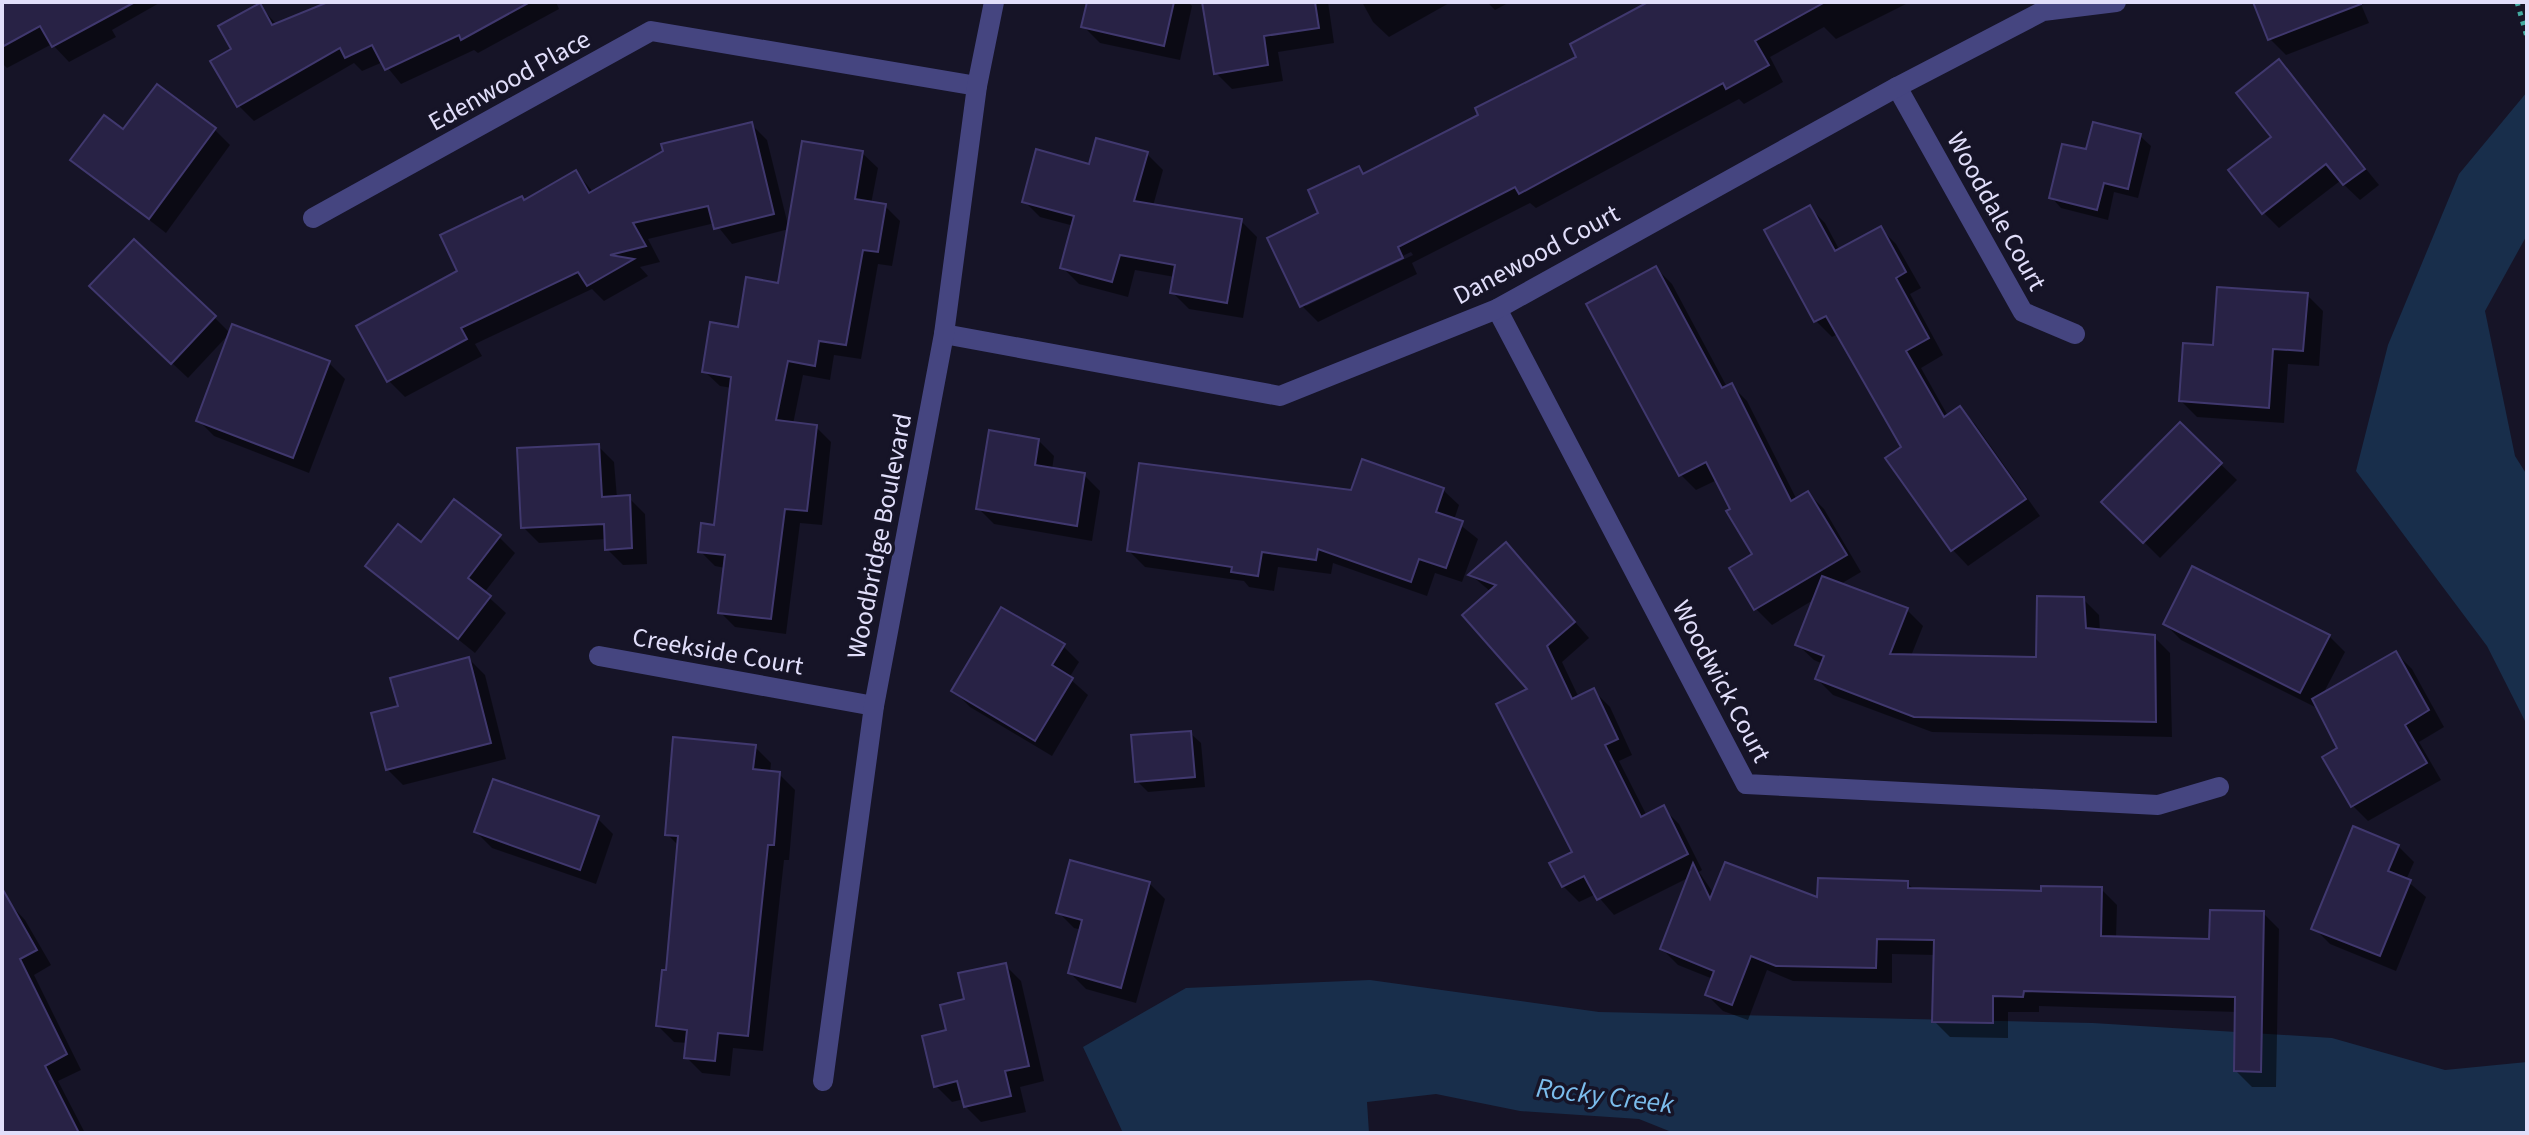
<svg xmlns="http://www.w3.org/2000/svg" width="2529" height="1135" font-family="'Source Sans 3',sans-serif">
<style>
.water{fill:#182e4b}
.shadow{fill:#0007;fill-rule:evenodd}
.building{fill:#282245;stroke:#40386e;stroke-width:2}
.lines{fill:none;stroke-linecap:round;stroke-linejoin:round}
.path{stroke:#42aba1;stroke-width:5;stroke-dasharray:4 6;stroke-linecap:butt}
.minor{stroke:#454580;stroke-width:20}
.labels{text-anchor:middle;stroke-width:7;stroke-linejoin:round;paint-order:stroke}
.street-label{font-size:26px;fill:#e1defa;stroke:#161427}
.water-label{font-size:28px;font-style:italic;fill:#7bbcec;stroke:#161427}
</style>
<rect width="100%" height="100%" fill="#161427"/>
<g class="water">
<path d="M2527,92V235L2485,311L2515,456L2527,475V725L2487,646L2356,471L2388,345L2459,174Z"/>
<path d="M1370,980L1599,1012L2093,1023L2332,1038L2445,1070L2527,1062V1133H1674L1639,1119L1520,1111L1436,1094L1367,1102L1369,1133H1123L1083,1047L1186,988Z"/>
</g>
<g class="shadow">
<path d="M2,2H161L112,30L116,37L69,62L52,44L7,68L2,63Z"/>
<path d="M332,2H556L559,9L478,53L474,50L401,84L383,62L362,71L354,63L254,121L239,106L234,50L259,5L277,25Z"/>
<path d="M1089,2H1188L1192,6L1180,60L1100,43L1084,27Z"/>
<path d="M1204,2H1328L1334,43L1278,52L1283,81L1232,89L1216,73Z"/>
<path d="M1362,2H1451L1389,37L1373,22Z"/>
<path d="M1487,2H1510L1495,10Z"/>
<path d="M1651,2H1910L1836,39L1824,27L1770,57L1783,82L1744,104L1739,99L1536,208L1530,203L1412,263L1417,274L1318,322L1302,306L1321,214L1358,168L1365,175L1481,116L1579,58ZM1411,252L1413,255L1306,306V302Z"/>
<path d="M2255,2H2360L2369,23L2286,55L2270,39Z"/>
<path d="M2279,62L2379,185L2360,200L2340,181L2279,228L2264,213Z"/>
<path d="M751,124L767,140L789,229L862,153L878,168L871,204L885,206L900,221L892,266L878,264L861,359L834,355L830,380L803,375L793,424L816,427L831,442L822,525L800,523L786,634L735,627L720,612L725,568L715,566L700,551L715,527L732,388L720,386L704,371L780,285L789,229L732,244L715,223L648,239L660,262L640,267L648,276L604,301L592,289L475,344L482,356L405,397L389,381L358,326L460,272L525,202L576,172L594,193Z"/>
<path d="M214,129L230,145L166,233L72,160L124,132Z"/>
<path d="M2140,136L2151,146L2138,198L2114,192L2108,220L2061,208L2051,197L2088,152Z"/>
<path d="M1147,154L1163,170L1153,206L1241,221L1257,237L1243,318L1189,309L1173,293L1175,277L1135,270L1128,297L1079,284L1063,268L1074,226L1040,217L1024,201L1090,166Z"/>
<path d="M1809,207L1825,223L1840,251L1880,228L1896,244L1921,288L1910,294L1943,355L1921,368L1948,416L1959,408L1975,424L2040,516L1968,566L1953,550L1888,459L1904,447L1838,334L1832,337L1816,321L1766,230Z"/>
<path d="M1656,268L1672,284L1727,387L1731,385L1747,401L1797,500L1808,493L1824,509L1861,572L1839,585L1907,610L1923,626L1911,656L2038,659L2083,599L2099,615L2100,632L2154,637L2170,653L2172,737L1932,732L1833,695L1817,679L1823,664L1814,660L1798,645L1815,599L1772,625L1756,609L1731,569L1755,555L1717,480L1696,490L1680,474Z"/>
<path d="M2307,295L2323,311L2319,366L2288,364L2284,423L2197,417L2181,401L2215,347Z"/>
<path d="M107,302L214,317L230,333L188,378Z"/>
<path d="M329,363L345,379L309,473L214,436L198,420Z"/>
<path d="M2180,425L2237,480L2160,558L2104,502Z"/>
<path d="M1038,440L1054,456L1052,470L1084,475L1100,491L1092,541L994,524L978,508Z"/>
<path d="M598,446L614,462L617,498H629L645,514L647,564L623,565L607,549L606,539L539,543L523,527Z"/>
<path d="M1443,490L1459,505L1454,520L1478,539L1462,582L1435,573L1427,596L1333,563L1331,574L1278,567L1274,591L1249,587L1244,581L1145,567L1129,551L1353,493Z"/>
<path d="M499,537L515,553L484,593L506,613L475,653L367,566L421,545Z"/>
<path d="M1522,561L1589,638L1562,662L1579,698L1594,691L1610,707L1632,755L1619,761L1647,816L1663,808L1679,824L1702,870L1699,872L1714,894L1819,900L1907,883L1915,890L2043,893L2101,889L2117,905L2116,938L2211,941L2263,913L2279,929L2276,1087H2252L2236,1071L2237,1012L2039,1006V1012H2008V1038L1950,1037L1934,1021L1935,955L1892,954V983L1793,981L1767,970L1748,1020L1723,1011L1707,995L1713,979L1678,965L1662,949L1690,877L1614,915L1596,894L1579,902L1563,886L1575,853L1531,690L1491,592L1471,575Z"/>
<path d="M2165,624L2329,636L2345,652L2323,694L2396,653L2412,669L2444,727L2419,742L2441,780L2368,821L2352,805L2340,749L2317,708L2181,640Z"/>
<path d="M1063,646L1079,662L1069,678L1088,695L1052,756L970,707L954,691Z"/>
<path d="M469,659L485,675L506,759L403,785L387,769L400,707Z"/>
<path d="M1190,733L1201,743L1205,787L1148,792L1137,781Z"/>
<path d="M755,747L771,763L770,773L779,774L795,790L789,860H784L763,1051L733,1048L730,1076L702,1073L686,1057L688,1043L674,1042L658,1026L668,972L679,846L667,834Z"/>
<path d="M597,818L613,834L596,884L492,848L476,832Z"/>
<path d="M2398,846L2414,862L2406,880L2426,897L2396,971L2330,944L2314,928Z"/>
<path d="M1149,883L1165,899L1136,1003L1086,989L1070,973L1082,930L1074,928L1058,912Z"/>
<path d="M10,904L25,920L51,965L34,975L81,1070L58,1081L85,1133H2V909Z"/>
<path d="M1005,965L1021,981L1044,1081L1020,1087L1026,1112L981,1122L965,1106L964,1099L952,1102L936,1086L948,1032L966,1001Z"/>
</g>
<g class="building">
<path d="M2,2H135L52,47L40,26L2,47Z"/>
<path d="M328,2H530L461,40L459,35L385,70L372,45L345,58L340,48L237,107L210,61L231,49L218,26L260,3L272,25Z"/>
<path d="M1087,2H1174L1164,46L1081,27Z"/>
<path d="M1202,2H1315L1319,28L1264,36L1268,65L1214,74Z"/>
<path d="M1648,2H1825L1755,41L1769,65L1726,89L1723,83L1519,194L1515,187L1398,247L1403,258L1300,307L1267,238L1318,213L1308,190L1359,166L1363,174L1478,115L1475,108L1576,57L1570,44Z"/>
<path d="M2253,2H2361V4L2268,40Z"/>
<path d="M2279,59L2365,169L2343,185L2326,164L2262,214L2228,170L2271,137L2236,93Z"/>
<path d="M157,84L216,128L149,219L70,160L104,115L123,129Z"/>
<path d="M752,122L774,214L714,229L708,206L633,223L646,246L610,255L634,259L587,286L578,272L461,328L467,339L387,382L356,326L457,271L440,235L522,196L524,200L576,170L589,193L663,151L661,144Z"/>
<path d="M2093,122L2141,134L2128,189L2104,183L2097,210L2049,198L2062,144L2086,149Z"/>
<path d="M1096,138L1148,152L1134,201L1242,219L1227,303L1170,293L1175,265L1120,255L1112,282L1060,268L1074,216L1022,202L1036,149L1089,164Z"/>
<path d="M802,141L863,151L855,199L886,204L878,252L863,250L846,345L819,341L815,366L788,361L776,420L817,425L807,511L785,509L771,619L718,613L725,555L698,552L701,523L714,525L731,377L702,372L710,322L738,327L746,277L778,283Z"/>
<path d="M1810,205L1835,251L1881,226L1906,272L1896,278L1929,338L1906,351L1944,417L1960,406L2026,499L1951,551L1885,458L1901,447L1826,316L1814,322L1764,230Z"/>
<path d="M134,239L216,316L171,364L89,286Z"/>
<path d="M1656,266L1722,388L1732,383L1791,501L1808,491L1847,555L1754,610L1729,568L1752,554L1726,511L1730,509L1706,462L1679,476L1586,304Z"/>
<path d="M2217,287L2308,293L2303,351L2273,349L2269,408L2179,401L2183,343L2213,345Z"/>
<path d="M232,324L330,361L293,458L196,421Z"/>
<path d="M2180,422L2222,463L2143,543L2101,502Z"/>
<path d="M989,430L1039,439L1035,465L1085,473L1077,526L976,509Z"/>
<path d="M599,444L602,497L630,495L632,548L605,550L604,524L521,528L517,448Z"/>
<path d="M1362,459L1444,488L1436,512L1463,521L1446,568L1419,559L1411,582L1318,549L1316,560L1262,552L1258,576L1231,572L1232,567L1127,551L1139,463L1351,490Z"/>
<path d="M454,499L501,535L468,578L491,596L458,639L365,566L398,524L421,542Z"/>
<path d="M1506,542L1575,622L1547,646L1572,699L1594,688L1618,739L1605,745L1641,817L1664,805L1688,854L1597,900L1584,876L1562,887L1549,863L1572,852L1496,704L1527,689L1462,615L1496,585L1468,575Z"/>
<path d="M2192,566L2330,635L2300,693L2163,624Z"/>
<path d="M1822,576L1908,608L1890,654L2036,657L2037,596L2084,597L2086,628L2155,635L2156,722L1914,717L1815,679L1824,656L1795,645Z"/>
<path d="M1001,607L1065,644L1052,665L1073,678L1035,741L951,691Z"/>
<path d="M2396,651L2429,710L2405,725L2427,763L2351,807L2322,757L2337,748L2312,699Z"/>
<path d="M469,657L491,743L386,770L371,713L398,706L390,678Z"/>
<path d="M1191,731L1195,777L1135,782L1131,735Z"/>
<path d="M673,737L756,745L753,769L780,772L774,845H768L748,1036L718,1033L715,1061L684,1058L687,1030L656,1026L662,970H666L678,836L665,835Z"/>
<path d="M493,779L599,816L580,870L474,832Z"/>
<path d="M2353,826L2399,845L2388,871L2411,880L2380,956L2311,929Z"/>
<path d="M1070,860L1150,882L1121,988L1068,973L1082,920L1056,913Z"/>
<path d="M1725,862L1817,897L1818,878L1908,881V888L2041,891V886L2102,887L2101,936L2209,939L2210,910L2264,911L2261,1072L2234,1071L2235,997L2024,991L2023,997L1993,996V1023L1932,1022L1934,940L1877,939L1876,968L1776,966L1751,956L1732,1005L1705,995L1714,971L1660,949L1693,863L1710,899Z"/>
<path d="M2,888L37,950L20,959L67,1054L45,1066L79,1133H2Z"/>
<path d="M1006,963L1029,1066L1005,1071L1011,1096L964,1107L957,1081L934,1087L922,1036L946,1030L940,1005L964,999L958,973Z"/>
</g>
<g class="lines">
<path class="path" d="M2517,2L2527,37"/>
<g class="minor">
<path d="M1897,87L2023,312L2075,334"/>
<path d="M313,218L651,31L977,86"/>
<path d="M1497,309L1746,784L2158,805L2219,787"/>
<path d="M944,334L1280,396L1497,309L1897,87L2043,11L2116,2"/>
<path d="M599,656L874,706"/>
<path d="M823,1081L874,706L944,334L977,86L994,2"/>
</g>
</g>
<g class="labels">
<g class="street-label">
<text transform="translate(509 80) rotate(-29)" y="9">Edenwood Place</text>
<text transform="translate(1997 211) rotate(61)" y="9">Wooddale Court</text>
<text transform="translate(1536 254) rotate(-28)" y="9">Danewood Court</text>
<text transform="translate(879 536) rotate(-79)" y="9">Woodbridge Boulevard</text>
<text transform="translate(718 651) rotate(10)" y="9">Creekside Court</text>
<text transform="translate(1722 681) rotate(62)" y="9">Woodwick Court</text>
</g>
<g class="water-label">
<text transform="translate(1605 1095) rotate(7)" y="10">Rocky Creek</text>
</g>
</g>
<rect width="2529" height="1135" fill="none" stroke="#e1defa" stroke-width="8"/>
</svg>
